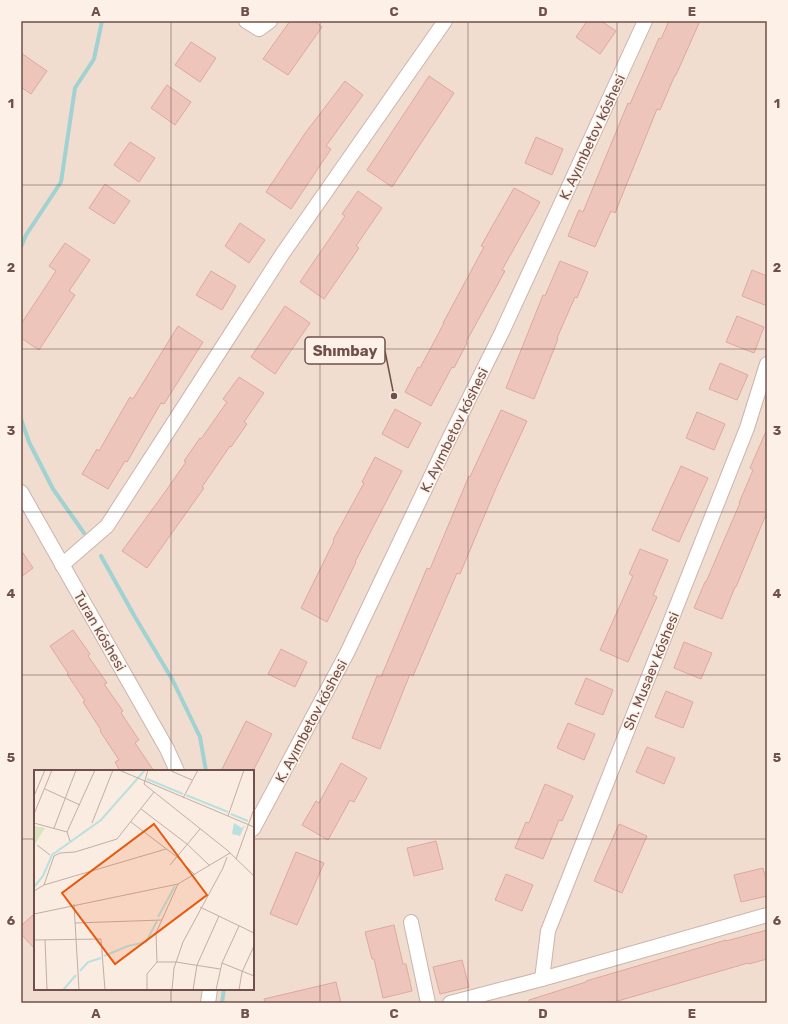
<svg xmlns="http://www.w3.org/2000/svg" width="788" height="1024" font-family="Rubik,sans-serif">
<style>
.residential{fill:#f1dcd0;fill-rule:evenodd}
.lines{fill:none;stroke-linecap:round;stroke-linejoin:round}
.stream{stroke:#9fd2d1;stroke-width:4}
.building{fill:#edc5bb;stroke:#dea99d}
.street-casing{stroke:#ccb4ac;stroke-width:16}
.street{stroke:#fff;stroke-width:14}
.grid{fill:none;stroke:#6f504a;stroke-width:1;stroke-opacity:0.55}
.labels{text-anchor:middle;stroke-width:3;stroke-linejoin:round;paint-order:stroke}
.street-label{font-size:14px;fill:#6f504a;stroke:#fdf0e7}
.inset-river{fill:none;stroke:#b8e1e0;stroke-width:2}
.inset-road{fill:none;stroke:#c2aea5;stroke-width:1}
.view{fill:#e8590c;fill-opacity:0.15;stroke:#e8590c;stroke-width:2}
.inset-edge{fill:none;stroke:#6f504a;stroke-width:2}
.leader{fill:none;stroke:#6f504a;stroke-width:1.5}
.callout-dot{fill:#6f504a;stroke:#fdf0e7;stroke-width:1.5}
.callout{fill:#fdf0e7;stroke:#6f504a;stroke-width:1.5}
.callout-label{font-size:15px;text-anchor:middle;font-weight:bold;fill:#6f504a}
.neatline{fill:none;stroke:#6f504a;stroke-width:1.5}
.grid-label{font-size:13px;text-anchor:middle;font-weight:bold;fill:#6f504a}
</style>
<rect width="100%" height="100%" fill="#faece1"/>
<path class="residential" d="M21,21H767V1003H21ZM35,771H253V989H35Z"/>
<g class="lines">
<g class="stream">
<path d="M21,247L26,235L61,182L75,88L94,59L102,21"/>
<path d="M21,419L29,442L53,489L84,533"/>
<path d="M101,556L135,617L172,679L200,737L206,771"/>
<path d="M222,1003L224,989"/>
</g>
</g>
<g class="building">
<path d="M290,21H314L322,27L288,75L263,59Z"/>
<path d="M587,21H601L616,31L600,54L576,37Z"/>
<path d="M669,21H700L676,75H675L660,110L657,109L615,213L611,211L595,247L568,236L579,210L583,212L628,103L630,104L659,38L661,39Z"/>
<path d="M191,42L216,58L200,82L175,65Z"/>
<path d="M21,53L47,71L31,94L21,87Z"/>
<path d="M429,76L454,93L392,187L367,170Z"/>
<path d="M345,81L363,95L326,146L331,149L291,209L266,192L306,132Z"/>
<path d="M167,85L191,102L175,125L151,108Z"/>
<path d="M536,137L563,149L552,175L525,163Z"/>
<path d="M130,142L155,158L139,182L114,165Z"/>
<path d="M105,184L130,201L114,224L89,208Z"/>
<path d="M514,188L540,202L502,270L505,271L466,342L467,343L454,368L452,367L431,406L405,392L418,367L420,368L444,323H443L484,247L481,246Z"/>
<path d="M358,191L382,208L356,246L359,248L324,299L300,282L345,216L342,214Z"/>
<path d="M240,223L265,240L249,263L225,246Z"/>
<path d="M65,243L90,260L69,291L75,295L39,350L21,338V324L56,271L49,266Z"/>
<path d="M560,261L588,272L577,298L575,297L557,338L558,339L534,399L506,388L543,295L545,296Z"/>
<path d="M752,270L767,276V306L742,296Z"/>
<path d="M211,271L236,286L222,310L196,295Z"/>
<path d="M285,306L310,323L275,374L251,357Z"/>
<path d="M737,316L764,327L754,353L726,342Z"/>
<path d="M178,326L203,342L164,404L161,403L127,462L125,461L108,489L82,474L97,449L99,451L130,397L133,399Z"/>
<path d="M720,363L748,375L737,400L709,389Z"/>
<path d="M239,377L264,393L244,422L247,424L231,447L230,446L202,487L204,488L147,568L122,551L165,492L186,462L184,461L200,438L201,439L227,402L223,399Z"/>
<path d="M395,409L421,423L408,448L382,434Z"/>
<path d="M501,410L527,421L496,488L460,574L457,573L413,676L410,674L380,749L352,738L377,676L381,677L427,568L430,569L469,476L470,477Z"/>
<path d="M697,412L725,424L714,450L686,438Z"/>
<path d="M767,429V512L736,587H735L722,619L694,608L705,582H706L740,503H739L753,470L750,468Z"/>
<path d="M375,457L402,471L355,562H356L327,622L301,608L334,541L333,540L364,483L362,482Z"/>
<path d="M681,466L708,478L679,542L652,530Z"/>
<path d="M640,549L668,560L653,595L657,597L628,662L600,650L633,576L629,574Z"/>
<path d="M21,550L33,568L21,577Z"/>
<path d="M73,630L90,654L88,656L107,683L104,684L123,711L121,713L139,740L135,743L154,771H120L115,762L119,760L100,731L101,730L83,702L85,701L67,674L68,673L50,646Z"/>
<path d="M684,642L712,653L701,679L674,668Z"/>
<path d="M281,649L307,662L295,687L268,674Z"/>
<path d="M586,678L613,690L603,715L575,704Z"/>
<path d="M666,691L693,702L683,728L655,717Z"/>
<path d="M246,721L272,734L253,771H221Z"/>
<path d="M568,723L595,734L584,760L557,748Z"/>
<path d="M647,747L675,758L664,784L636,772Z"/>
<path d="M341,763L367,778L354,802L350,800L328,840L302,825L316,801L319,803Z"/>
<path d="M545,784L573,796L562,821L559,820L543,859L515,848L526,822L529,823Z"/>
<path d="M619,824L647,836L622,893L594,881Z"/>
<path d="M436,841L443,869L414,876L407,848Z"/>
<path d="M296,852L324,863L297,925L270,914Z"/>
<path d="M763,868L767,883V896L741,902L734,875Z"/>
<path d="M506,874L533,885L522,911L495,900Z"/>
<path d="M35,913V949L21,934V926Z"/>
<path d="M394,925L403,964H406L412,991L383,998L374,959H372L365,932Z"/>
<path d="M767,930V959L749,964L748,963L611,1003H529V1000L586,982V981L726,940V941Z"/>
<path d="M462,960L469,987L440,994L433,967Z"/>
<path d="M336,982L341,1003H265L264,999Z"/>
</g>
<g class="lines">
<g class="street-casing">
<g id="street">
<path d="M246,21L259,29L270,21"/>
<path d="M21,492L167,749L177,771"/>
<path d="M62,565L107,526L283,253L445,21"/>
<path d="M253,829L347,653L446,445L502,332L645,21"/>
<path d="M411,922L428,1003"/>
<path d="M542,979L548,931L747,428L767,364"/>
<path d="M208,1003L210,989"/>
<path d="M450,1003L542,979L767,915"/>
</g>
</g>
<use href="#street" class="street"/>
</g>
<path class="grid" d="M171,21V771M320,21V1003M468,21V1003M617,21V1003M21,185H767M21,349H767M21,512H767M21,675H767M21,839H35M253,839H767M171,989V1003"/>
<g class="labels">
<g class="street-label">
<text transform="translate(592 137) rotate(-65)" y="5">K. Ayımbetov kóshesi</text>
<text transform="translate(454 430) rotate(-64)" y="5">K. Ayımbetov kóshesi</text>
<text transform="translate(100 631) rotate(60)" y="5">Turan kóshesi</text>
<text transform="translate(651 671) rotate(-68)" y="5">Sh. Musaev kóshesi</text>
<text transform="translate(311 721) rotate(-62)" y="5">K. Ayımbetov kóshesi</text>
</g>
</g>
<g transform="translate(34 770)">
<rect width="220" height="220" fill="#faece1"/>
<path d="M0,56L11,58L1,74L0,73Z" fill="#d7e6c1"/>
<path d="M200,53L208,58L211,55L206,66L198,64Z" fill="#b8e1e0"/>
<path class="inset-river" d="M113,9L149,24M152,25L194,42M197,44L214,51M0,117L9,106L18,85L67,50L111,0M124,147L141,116M70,186L94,176L112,172L123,151M46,201L54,192L67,188M29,220L42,205"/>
<path class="inset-road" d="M85,0L220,57M114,0L110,14L193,80L220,106M135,0L158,10M11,19L46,35M0,26L11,0M149,28L164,0M107,39L153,74L176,96M0,44L18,0M194,46L210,0M97,52L143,87L161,105M0,53L33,62L36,71M58,53L79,0M20,58L42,0M33,62L61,0M3,75L16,85M202,89L220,39M136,95L166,59M10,115L20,86L26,83L41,82L83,69L120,22M0,121L10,115L132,79M40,134L45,220M166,137L220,163M0,144L144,114L196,83M41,153L128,150M0,170L67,169L71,220M11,170L13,220M123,192H142L186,199M188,193L220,206M113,220V204L123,192L122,163L144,114M138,220L140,198L149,172L189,98L193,87M159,220L163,195L185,146M182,220L188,193L205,156M205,220L208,202L220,176"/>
<path class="view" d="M120,54L173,125L81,194L28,123Z"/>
<rect width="220" height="220" class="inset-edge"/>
</g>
<path class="leader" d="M394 396L385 351"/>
<circle class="callout-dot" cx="394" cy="396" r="4"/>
<rect class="callout" x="305" y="337" width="80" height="27" rx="4"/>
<g class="callout-label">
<text x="345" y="356">Shımbay</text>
</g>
<rect width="788" height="1024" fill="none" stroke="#fdf0e7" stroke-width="44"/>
<rect x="22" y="22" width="744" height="980" class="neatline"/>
<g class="grid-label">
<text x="96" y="16">A</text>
<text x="245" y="16">B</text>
<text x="394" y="16">C</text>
<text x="543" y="16">D</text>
<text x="692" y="16">E</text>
<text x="11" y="108">1</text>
<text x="777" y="108">1</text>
<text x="11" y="272">2</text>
<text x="777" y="272">2</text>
<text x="11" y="435">3</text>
<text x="777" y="435">3</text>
<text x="11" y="598">4</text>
<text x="777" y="598">4</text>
<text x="11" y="762">5</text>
<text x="777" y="762">5</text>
<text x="11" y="925">6</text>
<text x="777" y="925">6</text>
<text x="96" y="1018">A</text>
<text x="245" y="1018">B</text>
<text x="394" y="1018">C</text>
<text x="543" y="1018">D</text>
<text x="692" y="1018">E</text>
</g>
</svg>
